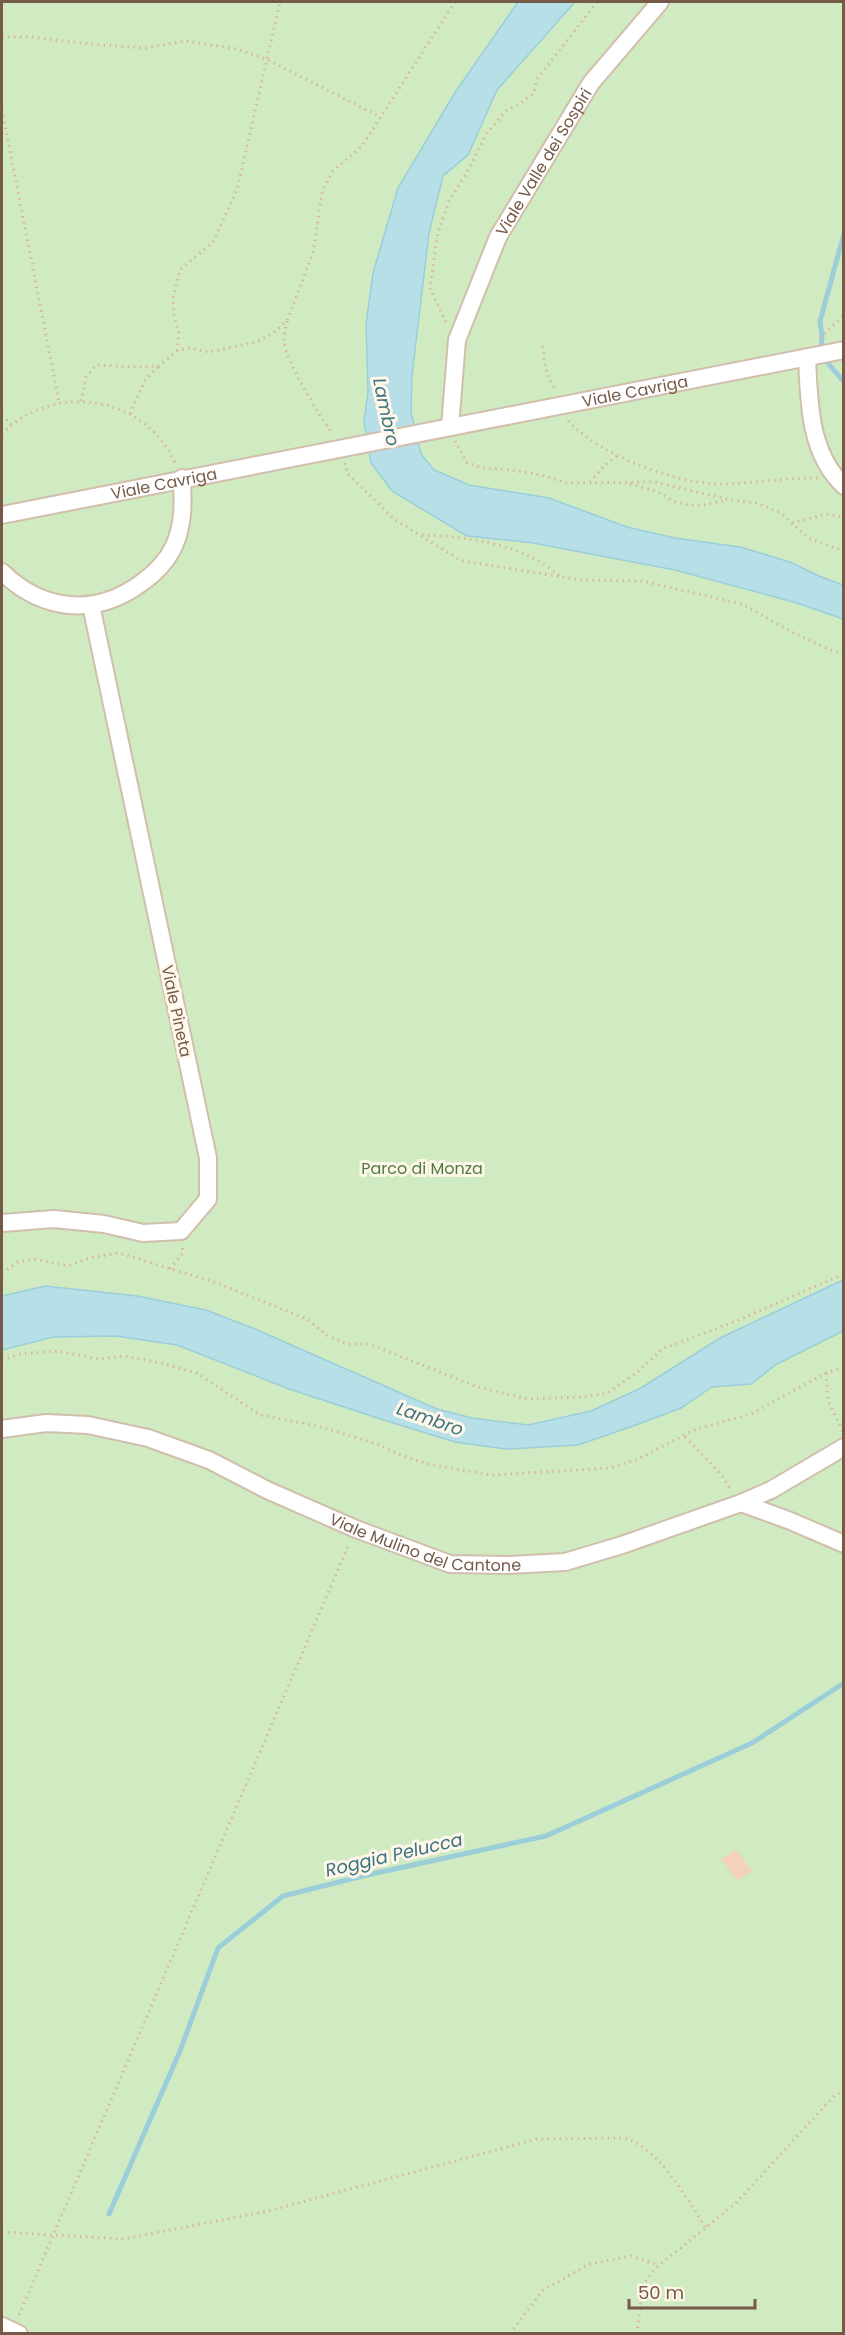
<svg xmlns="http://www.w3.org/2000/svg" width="845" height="2335" font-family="Poppins,sans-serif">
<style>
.green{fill:#d0ebc1}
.water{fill:#b6dfe7;stroke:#9cced9;stroke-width:1.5}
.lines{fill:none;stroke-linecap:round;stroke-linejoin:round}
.stream{stroke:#9cced9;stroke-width:5}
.building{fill:#f4d2b9}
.minor-casing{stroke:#d1beac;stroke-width:20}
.path{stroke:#d8b69c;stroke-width:3;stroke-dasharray:1.5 4.5;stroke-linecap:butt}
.minor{stroke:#fff;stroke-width:16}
.labels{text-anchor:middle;stroke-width:6;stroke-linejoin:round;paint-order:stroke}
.street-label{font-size:16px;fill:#765a48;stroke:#fff7ea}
.park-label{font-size:16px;fill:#4f7c3f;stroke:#fff7ea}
.water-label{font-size:18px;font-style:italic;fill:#3e7583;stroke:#fff7ea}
</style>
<rect width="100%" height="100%" fill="#fdf4e3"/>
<path class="green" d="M2,2H843V2333L2,2334Z"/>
<g class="water">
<path d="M518,2H575L497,90L468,155L443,176L429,233L412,375L411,412L421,454L434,470L469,485L549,498L627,527L675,538L740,547L790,562L819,576L843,585V619L797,603L675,570L533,543L467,536L392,491L371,463L364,422L368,391L366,325L373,273L398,188L456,91Z"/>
<path d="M843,1280V1331L777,1364L751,1384L712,1387L681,1408L636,1425L578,1445L506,1449L455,1442L390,1422L289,1389L177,1345L116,1336L53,1337L2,1350V1296L45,1286L137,1296L206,1310L255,1329L437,1409L472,1418L528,1425L591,1411L641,1388L720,1338Z"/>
</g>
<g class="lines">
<g class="stream">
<path d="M844,234L820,321L822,336L821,355L844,382"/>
<path d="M109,2214L180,2051L218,1948L283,1896L367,1875L546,1836L752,1743L844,1683"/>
</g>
</g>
<path class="building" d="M736,1849L752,1871L737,1881L721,1859Z"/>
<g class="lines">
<g class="minor-casing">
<g id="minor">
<path d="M807,357C809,402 809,453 844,486"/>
<path id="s1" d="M450,427L457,340L498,237L591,83L660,2"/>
<path id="s2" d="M2,515L844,350"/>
<path d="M2,572C42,611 94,617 140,584C153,575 167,561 174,546C184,524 183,502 182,478"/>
<path d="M2,1223L54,1219L104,1224L143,1233L181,1231L208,1199V1158L91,605"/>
<path id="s3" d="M2,1429L46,1423L88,1425L148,1438L209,1460L267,1490L356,1529L450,1564L507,1565L565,1562L622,1545L741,1503L771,1490L844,1447"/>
<path d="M741,1503L788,1520L844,1544"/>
<path d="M2,2326L19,2334"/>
</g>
</g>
<g class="path">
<path d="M2,37H31L89,44L145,48L185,41L237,49L268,60L380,117"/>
<path d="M2,110L59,402"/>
<path d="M287,321C286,327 284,334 284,340C285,361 319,415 332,433"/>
<path d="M446,322L430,288L438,232L449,201L469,169L486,134L506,111L521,103L534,93L537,79L597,2"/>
<path d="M820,338L844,315"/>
<path d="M543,346C544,363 546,376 556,390"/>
<path d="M177,351L179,333L174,315L173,298L180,270L213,242L237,190L280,2"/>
<path d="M81,401L86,377L96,365L129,367L159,366L177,351L188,348L209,352L256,342L273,333L287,321L313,253L322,192L333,171L362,146L455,2"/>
<path d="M130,414L145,380L158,367"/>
<path d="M2,415L11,424"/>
<path d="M568,421C600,455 675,484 722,484C754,483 786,478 818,478"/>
<path d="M2,434C54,381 145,395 175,463"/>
<path d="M455,441L467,463L484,468L512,470L546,476L566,483L654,482L731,500L756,503L781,513L808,538L844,551"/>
<path d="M345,463L347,473L395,520L462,561L581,580L642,581L742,604L792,632L830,650L844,654"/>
<path d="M590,482L604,466L617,456"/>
<path d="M630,484L658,492L673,501L688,505H703L727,500"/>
<path d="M792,523L826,514L844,517"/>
<path d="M422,535C460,536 503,542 537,560C545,564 553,571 560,576"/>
<path d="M170,1269L183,1253L182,1245"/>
<path d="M2,1273L18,1262L34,1259L67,1266L89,1258L119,1253L214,1282L307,1319L328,1336L347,1344H369L478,1387L527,1399L584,1397L608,1393L639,1371L662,1349L734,1322L844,1274"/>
<path d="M2,1360L20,1354L58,1351L98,1359L124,1356L161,1363L197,1373L260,1415L318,1426L377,1444L398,1454L427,1464L491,1475L610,1468L638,1459L696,1429L751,1414L826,1373L844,1367"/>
<path d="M826,1373L828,1401L843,1431"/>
<path d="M685,1437L721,1474L731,1490"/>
<path d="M2,2232L124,2239L268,2211L537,2139L625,2138C661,2150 686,2198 706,2228"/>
<path d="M19,2315L349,1544"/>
<path d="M510,2334L542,2291L589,2264L631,2256L658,2265"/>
<path d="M637,2334L643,2284L658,2266L735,2204L835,2095L844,2091"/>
</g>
<use href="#minor" class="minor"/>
</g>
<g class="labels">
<g class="street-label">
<text dy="6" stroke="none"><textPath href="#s1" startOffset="286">Viale Valle dei Sospiri</textPath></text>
<text dy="6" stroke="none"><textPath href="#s2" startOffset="645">Viale Cavriga</textPath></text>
<text dy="6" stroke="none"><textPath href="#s2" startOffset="165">Viale Cavriga</textPath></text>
<text transform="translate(177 1011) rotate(78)" y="6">Viale Pineta</text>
<text dy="6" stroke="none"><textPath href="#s3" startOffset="447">Viale Mulino del Cantone</textPath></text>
</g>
<g class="park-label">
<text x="422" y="1174">Parco di Monza</text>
</g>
<g class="water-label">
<text transform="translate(386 412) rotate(78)" y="6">Lambro</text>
<text transform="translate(430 1419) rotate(19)" y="6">Lambro</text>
<text transform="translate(394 1855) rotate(-13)" y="6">Roggia Pelucca</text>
</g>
</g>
<rect width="845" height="2335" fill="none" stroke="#765a48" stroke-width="6"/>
<path d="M629 2299v9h126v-9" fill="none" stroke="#765a48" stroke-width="3"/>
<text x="638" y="2299" font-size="18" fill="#765a48" stroke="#fff7ea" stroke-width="4.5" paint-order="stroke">50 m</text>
</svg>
